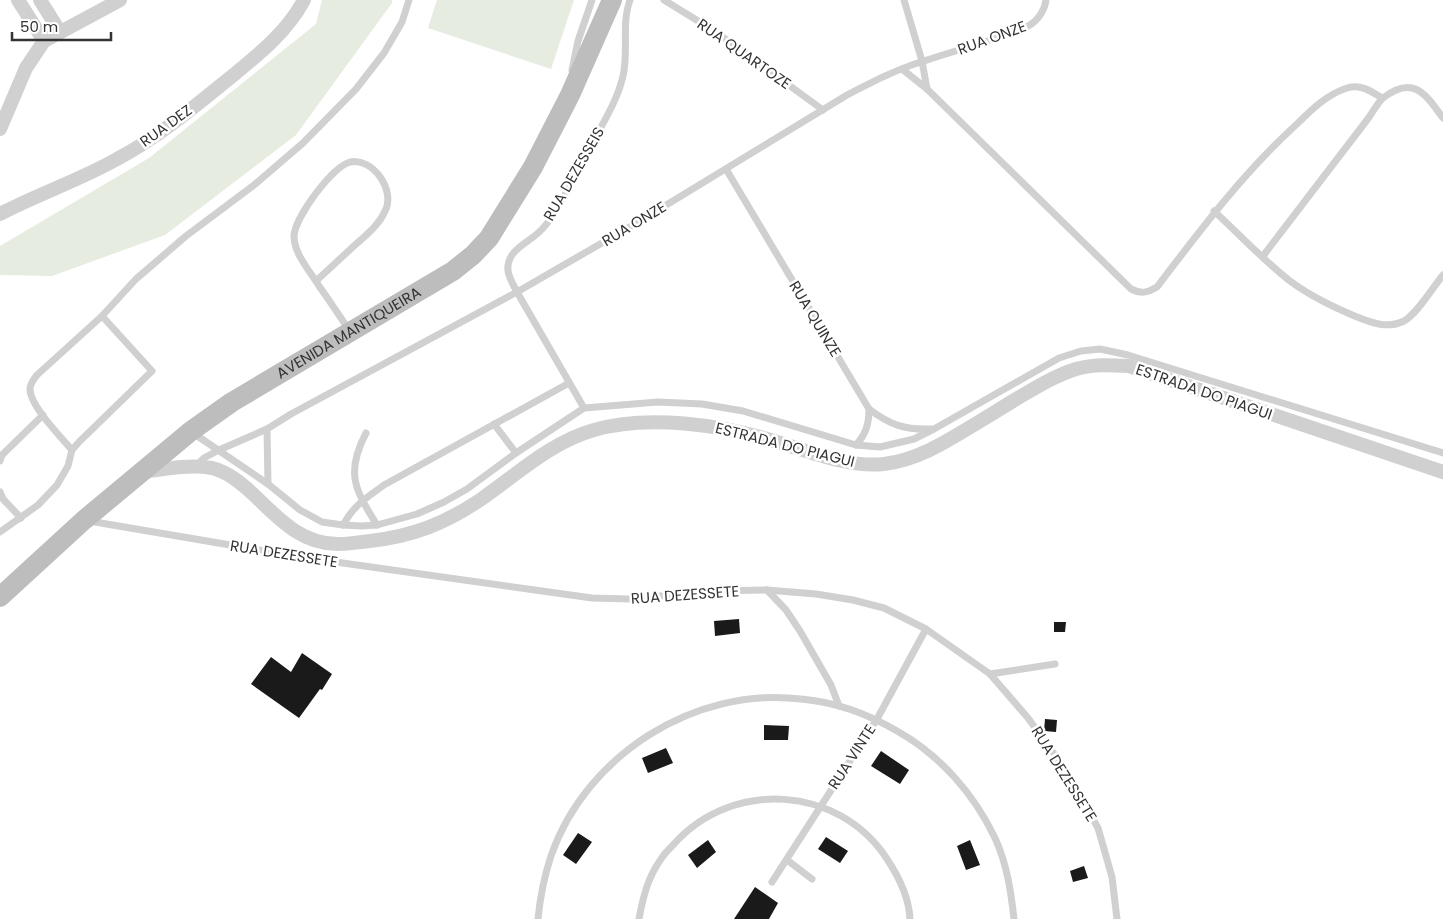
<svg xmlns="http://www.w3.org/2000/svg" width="1443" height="919" font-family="Poppins,sans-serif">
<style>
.green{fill:#e6ecdf}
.building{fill:#1a1a1a}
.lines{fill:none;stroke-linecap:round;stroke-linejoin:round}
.lane{stroke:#d0d0d0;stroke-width:7}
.street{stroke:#d0d0d0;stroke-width:14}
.secondary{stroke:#bdbdbd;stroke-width:20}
.labels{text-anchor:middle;stroke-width:5;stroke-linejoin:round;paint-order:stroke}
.street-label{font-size:15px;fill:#333;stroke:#fff}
</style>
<rect width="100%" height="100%" fill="#fff"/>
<g class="green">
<path d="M322,0H392V3L296,135L165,235L52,276L0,275V246L149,158L316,24Z"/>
<path d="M437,0H574L551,69L428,28Z"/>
</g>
<g class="building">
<path d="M739,619L740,633L715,636L714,621Z"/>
<path d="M1054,622H1066L1065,632H1054Z"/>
<path d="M302,653L332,674L322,690L320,689L299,718L251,684L271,657L291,672Z"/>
<path d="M1045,719L1057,720L1056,732L1044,731Z"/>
<path d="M764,725L789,726L788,740H764Z"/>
<path d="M666,748L673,763L648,773L642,758Z"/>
<path d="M881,751L909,770L900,784L871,766Z"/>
<path d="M578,833L592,842L576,864L563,855Z"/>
<path d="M826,837L848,851L840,863L818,849Z"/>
<path d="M708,840L716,852L697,868L688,855Z"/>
<path d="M970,840L980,865L966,870L957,846Z"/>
<path d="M1084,866L1088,878L1073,882L1070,871Z"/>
<path d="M755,887L778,903L769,919H734Z"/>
</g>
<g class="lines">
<g class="lane">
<path d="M664,0L716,32L823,110"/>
<path d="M904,0L922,61L927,89"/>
<path d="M902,69L927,89L1131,289C1141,294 1147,293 1157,287C1201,229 1244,172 1298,123C1312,109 1328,94 1347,88C1361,84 1371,91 1382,98"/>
<path d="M572,70L578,41L592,0"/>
<path d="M726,169L869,409C890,425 905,430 931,429"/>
<path d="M1214,211C1239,234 1263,260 1290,281C1310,296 1333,307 1357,317C1372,323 1388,329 1404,321C1417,314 1433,287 1443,275"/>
<path d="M1263,256L1367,120C1372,114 1377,103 1383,98C1414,74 1426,95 1443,118"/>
<path d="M316,281C329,269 342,257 355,245C366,235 379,225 385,211C396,191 373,157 350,162C332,167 295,217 294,236C294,254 310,271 319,286C329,300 339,315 349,330"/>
<path d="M102,316L136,279L186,236L254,185L303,143L356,89L384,53L402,22L409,0"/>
<path d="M584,408L517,292C514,286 509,278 508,271C506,251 526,244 538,233C545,227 550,220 555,212C569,188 582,163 595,138C606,118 618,98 623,76C629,51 621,24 630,0"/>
<path d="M494,424L516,453"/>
<path d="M193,433L268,484L300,510L322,522L343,525L361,526L377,525L417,514L444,502L467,489L516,453L584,408L658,402L702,404L743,411L856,445L880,447L914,439L934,429L1059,358L1081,351L1100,349L1128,355L1443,453"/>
<path d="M366,433C345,473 355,490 377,525"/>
<path d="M856,445C866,434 869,424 869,409"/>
<path d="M0,461L2,455L43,415"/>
<path d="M197,465L204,458L219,450L267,429"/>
<path d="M268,484L267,429L291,414L517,292L640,221L847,95C872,82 897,69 924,61C945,54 966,48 987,41C1001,37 1017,33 1030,25C1038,20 1045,10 1046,0"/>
<path d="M0,492L3,499L21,518"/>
<path d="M89,521L307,558L592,598L629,599L713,591L767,590L816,594L853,600L884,608L926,629L990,674L1028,718L1065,769L1098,828L1112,877L1117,919"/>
<path d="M343,525C355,504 365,499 384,485L569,383"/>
<path d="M0,532L38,505L57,485L68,466L72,450L79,442L152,371L102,316L37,375C33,380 30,384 30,389C30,406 61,437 72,450"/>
<path d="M767,590L786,610L800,631L831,685L839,706"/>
<path d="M990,674L1055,664"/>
<path d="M787,860L812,879"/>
<path d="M772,882L877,719L926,629"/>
<path d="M538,919C540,898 544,877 551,856C586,755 695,686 801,699C835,702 868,714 897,731C940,755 974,794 995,838C1007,864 1011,892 1014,919"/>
<path d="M639,919C643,897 648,877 661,859C664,854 669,849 674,844C732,779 839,785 887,859C899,877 909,898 910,919"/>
</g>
<g class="street">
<path d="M18,0L44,41"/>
<path d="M40,0L60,32"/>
<path d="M0,129L26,68L44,41L120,0"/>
<path d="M0,214C38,194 80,180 117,159C159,137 195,106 231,77C259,54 287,32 304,0"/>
<path d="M143,472C164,469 191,464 212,468C228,472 241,483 253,494C278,518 301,544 338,544C349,544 360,542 370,541C413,536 444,524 480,500C516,475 551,442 594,430C648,414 721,425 774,441C808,451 849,468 884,464C917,460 944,443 972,426C989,416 1006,405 1023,395C1040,385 1057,375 1076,369C1094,364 1111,365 1129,366L1443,472"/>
</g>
<path class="secondary" id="s1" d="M0,597L84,520L191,431L232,402L453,271L473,255L489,238L533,167L570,95L612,0"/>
</g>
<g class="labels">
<g class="street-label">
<text transform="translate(992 38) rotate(-20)" y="5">RUA ONZE</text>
<text transform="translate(744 54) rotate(35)" y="5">RUA QUARTOZE</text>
<text transform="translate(166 126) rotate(-36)" y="5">RUA DEZ</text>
<text transform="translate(574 174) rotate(-60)" y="5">RUA DEZESSEIS</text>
<text transform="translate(634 224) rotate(-31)" y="5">RUA ONZE</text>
<text transform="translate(815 319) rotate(59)" y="5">RUA QUINZE</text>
<text dy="5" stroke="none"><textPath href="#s1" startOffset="439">AVENIDA MANTIQUEIRA</textPath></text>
<text transform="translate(1204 392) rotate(19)" y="5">ESTRADA DO PIAGUI</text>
<text transform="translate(785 445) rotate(14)" y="5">ESTRADA DO PIAGUI</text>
<text transform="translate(284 554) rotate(9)" y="5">RUA DEZESSETE</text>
<text transform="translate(685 595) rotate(-4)" y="5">RUA DEZESSETE</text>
<text transform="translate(852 757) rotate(-57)" y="5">RUA VINTE</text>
<text transform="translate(1064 774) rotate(58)" y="5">RUA DEZESSETE</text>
</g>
</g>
<path d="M12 32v8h99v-8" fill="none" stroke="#333333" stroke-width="2.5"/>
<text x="20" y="32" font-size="15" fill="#333333" stroke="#ffffff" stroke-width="4" paint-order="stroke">50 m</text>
</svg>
